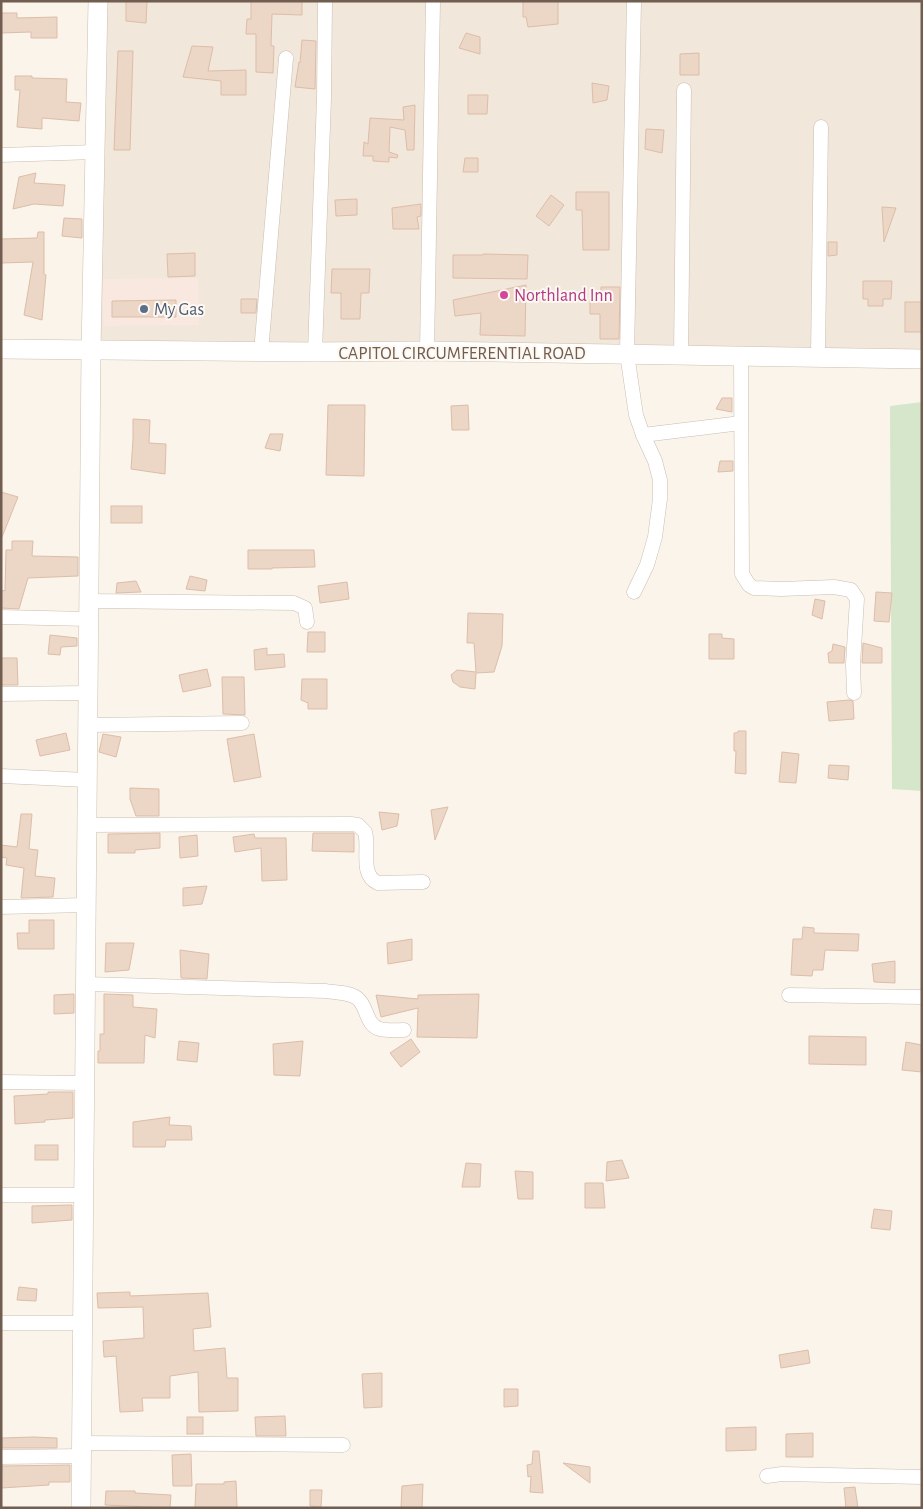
<svg xmlns="http://www.w3.org/2000/svg" width="923" height="1509" font-family="'Alegreya Sans',sans-serif">
<style>
.residential{fill:#f1e7da}
.commercial{fill:#f9e8e0}
.green{fill:#d5e6ca}
.building{fill:#ecd6c6;stroke:#ddbda8}
.lines{fill:none;stroke-linecap:round;stroke-linejoin:round}
.street-casing{stroke:#cbbdb1;stroke-width:15}
.secondary-casing{stroke:#cdbeaf;stroke-width:20}
.street{stroke:#fff;stroke-width:14}
.secondary{stroke:#fff;stroke-width:19}
.hotel-dot{fill:#d1479c;stroke:#fdf8f1;stroke-width:2}
.service-dot{fill:#5c6f8a;stroke:#fdf8f1;stroke-width:2}
.labels{text-anchor:middle;stroke-width:4;stroke-linejoin:round;paint-order:stroke}
.hotel-label{font-size:18px;fill:#b23c85;stroke:#fdf8f1;text-anchor:start}
.service-label{font-size:18px;fill:#4e5e75;stroke:#fdf8f1;text-anchor:start}
.street-label{font-size:18px;fill:#725d51;stroke:#fdf8f1}
</style>
<rect width="100%" height="100%" fill="#faf4eb"/>
<path class="residential" d="M92,1H922V355L90,354Z"/>
<path class="commercial" d="M198,278L199,325L103,326V279Z"/>
<path class="green" d="M922,402V791L892,789L890,406Z"/>
<g class="building">
<path d="M126,1H147L146,23L126,21Z"/>
<path d="M251,1H302V15L272,14L271,46H274L273,73L256,72V34H246L247,19H251Z"/>
<path d="M523,1H558V24L528,27L526,17H523Z"/>
<path d="M1,13H17V18L57,17V38H31V32L1,33Z"/>
<path d="M466,33L480,37V54L459,48Z"/>
<path d="M302,40L316,41L315,89L295,87L299,62L300,63Z"/>
<path d="M192,46L213,47L208,71L246,70V95H221V81L183,77Z"/>
<path d="M118,51H133L130,150H114Z"/>
<path d="M699,53V75H680V54Z"/>
<path d="M15,76H32V78L67,79L66,102L81,103L79,121L42,118V129L17,127L20,90H15Z"/>
<path d="M592,83L609,86L607,100L593,103Z"/>
<path d="M468,95H488L487,114H468Z"/>
<path d="M415,105L414,150H407L405,130L390,127L389,152L398,155L397,158L389,157V162L373,161V156H363L364,142L368,144L370,118L404,120L403,107Z"/>
<path d="M646,129L664,130L662,153L645,149Z"/>
<path d="M465,158H478V172H463Z"/>
<path d="M36,173L34,183L65,185L63,206L34,204L13,209L19,177Z"/>
<path d="M576,192H609V250H583L582,210H576Z"/>
<path d="M551,195L564,205L549,226L536,216Z"/>
<path d="M357,199V215L336,216L335,200Z"/>
<path d="M421,204V216L417,217L419,229H393L392,208Z"/>
<path d="M882,207L896,208L884,242Z"/>
<path d="M64,218L82,219V238L62,236Z"/>
<path d="M38,232H44V274L46,275L42,320L24,315L33,262L1,263V239L37,238Z"/>
<path d="M828,242H837V255L828,256Z"/>
<path d="M195,253V276L168,277L167,254Z"/>
<path d="M483,254L528,255L527,279L453,278V255H483Z"/>
<path d="M332,269H370L369,293H361L360,319H341V293H331Z"/>
<path d="M863,281H892L891,299H883V306H868V299H863Z"/>
<path d="M526,285L525,336L480,335L481,313L455,316L453,300Z"/>
<path d="M601,287H620L619,339H600V314H590V299H601Z"/>
<path d="M241,299H257L256,313H241Z"/>
<path d="M176,300V317H112V301Z"/>
<rect x="905" y="302" width="17" height="30"/>
<path d="M722,398H732V412L716,409Z"/>
<path d="M328,405H365L364,476L326,475Z"/>
<path d="M468,405L469,430H452L451,406Z"/>
<path d="M133,419L150,420L149,443L166,444L165,474L131,469L133,439Z"/>
<path d="M270,434H283L280,451L265,448Z"/>
<path d="M720,461H733V471L718,472Z"/>
<path d="M1,492L18,497L2,537L1,536Z"/>
<rect x="111" y="506" width="31" height="17"/>
<path d="M12,541H33L32,556L78,557V576L28,578L19,609L1,608V590L5,591L6,550H12Z"/>
<path d="M248,550H314L315,567L272,568V569H248Z"/>
<path d="M190,576L207,580L205,591L186,589Z"/>
<path d="M136,581L141,592L116,593L117,583Z"/>
<path d="M347,582L349,599L320,603L318,586Z"/>
<path d="M876,592L892,593L889,622L874,621Z"/>
<path d="M815,599L825,601L822,619L812,615Z"/>
<path d="M468,613L503,614L502,646L494,672L476,673L475,689L460,687L453,682L451,675L457,670L476,672L474,643H467Z"/>
<path d="M308,632H325V652H307Z"/>
<path d="M709,634H722V638L734,639V659H709Z"/>
<path d="M50,635L77,638V646L61,647L60,655L48,654Z"/>
<path d="M863,643L882,648V663H862Z"/>
<path d="M833,644L845,647L844,663H829L828,653L832,651Z"/>
<path d="M267,648V655L284,654L285,667L255,670L254,650Z"/>
<path d="M1,658H17L18,685H1Z"/>
<path d="M207,669L211,686L183,692L179,675Z"/>
<path d="M222,677H244L245,715L223,714Z"/>
<path d="M302,679H327V709H308V703L301,700Z"/>
<path d="M849,700L853,701L854,719L829,721L827,702Z"/>
<path d="M738,731H746V774L735,773L736,751H734V733H737Z"/>
<path d="M66,733L70,750L40,756L36,740Z"/>
<path d="M103,734L121,737L116,757L99,752Z"/>
<path d="M254,734L261,777L234,782L227,739Z"/>
<path d="M782,752L799,754L796,783L779,782Z"/>
<path d="M829,765L849,766L848,780L828,778Z"/>
<path d="M130,788L159,789V816H136L130,799Z"/>
<path d="M448,807L435,840L431,810Z"/>
<path d="M379,812L399,814L397,826L382,830Z"/>
<path d="M21,814H32L29,849L38,850L35,876L55,878L53,897L21,898L24,868L6,865L7,858L1,857V845L17,847Z"/>
<path d="M160,833V848L135,850V853H108V834Z"/>
<path d="M313,833H354V852L312,851Z"/>
<path d="M254,834L255,838H286L287,880L262,881L261,848L235,852L233,837Z"/>
<path d="M197,835L198,856L180,858L179,837Z"/>
<path d="M207,886L202,904L183,906V888Z"/>
<path d="M29,920H54V949H18L17,933H29Z"/>
<path d="M803,927L814,928V933L859,934L858,951L825,950L823,970H813L812,976L791,975L793,939H802Z"/>
<path d="M412,939V960L388,964L387,943Z"/>
<path d="M106,943H134L129,970L105,972Z"/>
<path d="M180,950L209,954L207,979L181,978Z"/>
<path d="M895,961V983L874,982L872,964Z"/>
<path d="M74,994V1013L54,1014V995Z"/>
<path d="M104,994L133,995V1007L157,1009L155,1038L145,1035L144,1063H98V1051H100V1034H104Z"/>
<path d="M479,994L477,1038L417,1037L418,1008L381,1017L376,995L418,999V995Z"/>
<path d="M809,1036L866,1037V1065L809,1064Z"/>
<path d="M411,1039L420,1052L401,1067L390,1053Z"/>
<path d="M179,1041L199,1043L197,1062L177,1060Z"/>
<path d="M303,1041L300,1076L274,1075L273,1044Z"/>
<path d="M906,1042L922,1045V1072L902,1070Z"/>
<path d="M48,1092H73V1118L45,1120V1122L15,1124L14,1096L48,1094Z"/>
<path d="M170,1117L169,1125L191,1126L192,1140H166L165,1147H133V1122Z"/>
<rect x="35" y="1145" width="23" height="15"/>
<path d="M622,1160L629,1178L606,1181L607,1162Z"/>
<path d="M466,1163L481,1164L480,1187H462Z"/>
<path d="M515,1171L533,1172V1199H518Z"/>
<path d="M585,1183H603L605,1208H585Z"/>
<path d="M72,1205V1220L32,1223V1206Z"/>
<path d="M874,1209L892,1211L890,1230L871,1228Z"/>
<path d="M19,1287L37,1289L36,1301L17,1300Z"/>
<path d="M130,1292V1296L208,1293L211,1327L193,1329L194,1351L225,1348L227,1378H238V1411L199,1412L198,1372L170,1376V1398H142L143,1411L120,1412L116,1356L104,1357L103,1341L144,1338L143,1307L98,1308L97,1293Z"/>
<path d="M808,1350L810,1363L781,1368L779,1355Z"/>
<path d="M382,1373V1407L364,1408L362,1374Z"/>
<path d="M504,1389H518V1406L504,1407Z"/>
<path d="M285,1416L286,1436H256L255,1417Z"/>
<rect x="187" y="1417" width="16" height="17"/>
<path d="M756,1427V1450L726,1451V1428Z"/>
<path d="M813,1433V1457H786V1434Z"/>
<path d="M33,1437L57,1438V1448H2V1438Z"/>
<path d="M533,1451H539L543,1493L530,1492L531,1476L528,1477L527,1465L532,1464Z"/>
<path d="M191,1454L192,1486H173L172,1455Z"/>
<path d="M563,1463L590,1467V1483Z"/>
<path d="M70,1465V1482H49V1485L1,1488L2,1466Z"/>
<path d="M236,1481L237,1508H195L196,1484H224V1482Z"/>
<path d="M423,1484L422,1508H401L402,1486Z"/>
<path d="M855,1487L858,1508H846L844,1488Z"/>
<path d="M310,1490H322L321,1507L310,1506Z"/>
<path d="M106,1491H135V1493L171,1495L170,1508L105,1505Z"/>
</g>
<g class="lines">
<g class="street-casing">
<g id="street">
<path d="M634,1L627,354L636,415L643,435"/>
<path d="M1,155L96,152"/>
<path d="M427,351L433,1"/>
<path d="M261,352L286,58"/>
<path d="M315,352L324,98L325,1"/>
<path d="M681,355L684,90"/>
<path d="M741,356L742,574L749,585L754,588L781,589L834,587L851,590L857,599L853,664L854,693"/>
<path d="M818,357L821,127"/>
<path d="M634,592L647,565L655,537L660,499V480L655,461L643,435L741,423"/>
<path d="M89,601L294,603L305,608L307,622"/>
<path d="M1,617L88,619"/>
<path d="M1,694L88,693"/>
<path d="M88,725L242,723"/>
<path d="M1,776L87,780"/>
<path d="M87,825L351,824L358,825L365,832C370,848 359,875 378,883L423,882"/>
<path d="M1,907L86,905"/>
<path d="M86,984L326,991C335,993 349,992 357,998C368,1006 365,1025 380,1029C387,1031 396,1030 404,1030"/>
<path d="M789,995L922,997"/>
<path d="M1,1082L85,1083"/>
<path d="M1,1195H84"/>
<path d="M1,1323H83"/>
<path d="M81,1443L343,1445"/>
<path d="M1,1457L82,1456"/>
<path d="M767,1476L782,1474L922,1477"/>
</g>
</g>
<g class="secondary-casing">
<g id="secondary">
<path d="M1,349L315,352L427,351L922,359"/>
<path d="M81,1508L91,350L98,1"/>
</g>
</g>
<use href="#street" class="street"/>
<use href="#secondary" class="secondary"/>
</g>
<circle class="hotel-dot" cx="504" cy="295" r="5"/>
<circle class="service-dot" cx="144" cy="309" r="5"/>
<g class="labels">
<g class="hotel-label">
<text x="514" y="301">Northland Inn</text>
</g>
<g class="service-label">
<text x="154" y="315">My Gas</text>
</g>
<g class="street-label">
<text x="462" y="359">CAPITOL CIRCUMFERENTIAL ROAD</text>
</g>
</g>
<rect width="923" height="1509" fill="none" stroke="#725d51" stroke-width="5"/>
</svg>
